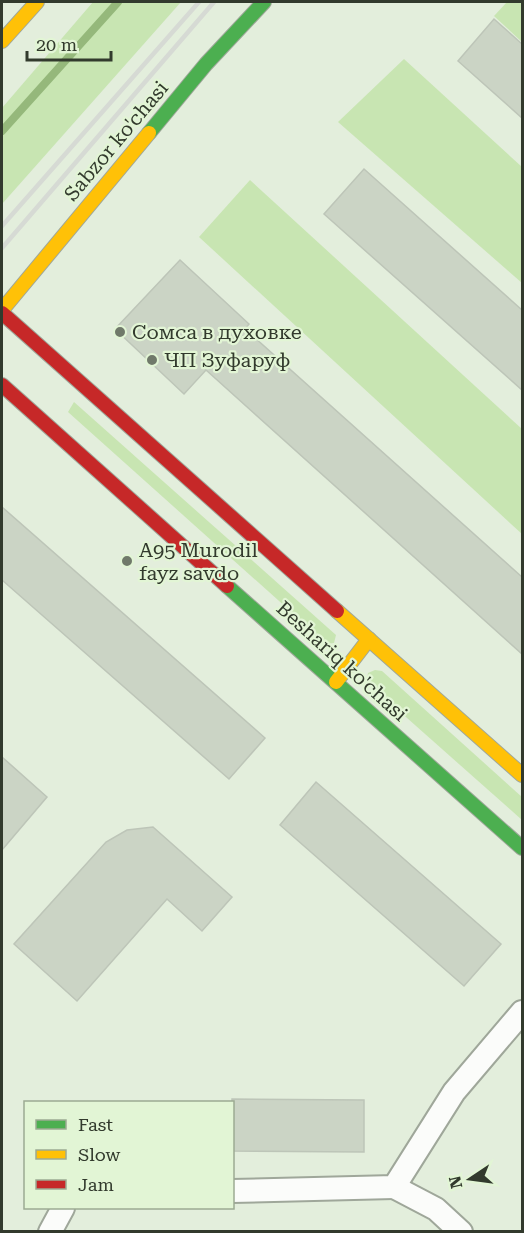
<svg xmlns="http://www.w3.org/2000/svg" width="524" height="1233" font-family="'Roboto Serif',serif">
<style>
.green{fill:#c8e5b2}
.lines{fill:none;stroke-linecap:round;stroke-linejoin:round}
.stream{stroke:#95b87b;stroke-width:8}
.building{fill:#cbd4c5;stroke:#bdc5b8;stroke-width:1.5}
.street-casing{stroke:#9fa79a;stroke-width:26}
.fast-casing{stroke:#9fa79a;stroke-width:16}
.slow-casing{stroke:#9fa79a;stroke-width:16}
.jam-casing{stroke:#9fa79a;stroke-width:16}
.street{stroke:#fbfcfa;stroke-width:22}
.fast{stroke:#4caf50;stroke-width:14}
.slow{stroke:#ffc107;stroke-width:14}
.jam{stroke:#c62828;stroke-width:14}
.rail{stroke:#d6dad4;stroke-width:4.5}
.poi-dot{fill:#70796a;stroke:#e2f5d5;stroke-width:2}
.labels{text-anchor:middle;stroke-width:4.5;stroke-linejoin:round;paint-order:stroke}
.street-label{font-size:20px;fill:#323a2d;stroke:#e2f5d5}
.poi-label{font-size:20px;fill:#323a2d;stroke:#e2f5d5;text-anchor:start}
</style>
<rect width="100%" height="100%" fill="#e3eedc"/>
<g class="green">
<path d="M93,2H181L2,204V108Z"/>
<path d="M507,2H522V42L494,16Z"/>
<path d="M404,59L522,167V283L338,122Z"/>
<path d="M250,180L522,429V534L199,237Z"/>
<path d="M74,402L336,635L334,643L327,644L68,412Z"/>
<path d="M375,670L382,671L522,797V820L371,686L367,680L368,673Z"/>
</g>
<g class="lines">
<path class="stream" d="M2,131L118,2"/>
</g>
<g class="building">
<path d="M494,19L522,44V118L458,61Z"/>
<path d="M364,169L522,310V390L324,214Z"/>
<path d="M180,260L249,324L245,329L522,577V654L206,370L184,394L115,329Z"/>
<path d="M2,507L265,738L229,779L2,580Z"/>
<path d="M2,757L47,797L2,850Z"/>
<path d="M316,782L501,944L464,986L280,825Z"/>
<path d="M153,827L232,897L202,931L167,899L77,1001L14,944L106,842L127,830Z"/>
<path d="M232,1099L364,1100V1152L232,1151Z"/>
</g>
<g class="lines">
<g class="street-casing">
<g id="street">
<path d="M394,1187L436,1209L461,1232"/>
<path d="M232,1191L394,1187L454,1092L522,1012"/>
<path d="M50,1232L63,1208"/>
</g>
</g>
<g class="fast-casing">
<g id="fast">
<path d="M149,133L206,64L264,2"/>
<path d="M227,586L522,848"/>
</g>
</g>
<g class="slow-casing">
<g id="slow">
<path d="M2,41L37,2"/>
<path d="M2,310L149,133"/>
<path d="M337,611L522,775"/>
<path d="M336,682L369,639"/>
</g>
</g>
<g class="jam-casing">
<g id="jam">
<path d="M2,313L337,611"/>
<path d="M2,385L227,586"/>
</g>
</g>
<use href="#street" class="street"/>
<use href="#fast" class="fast"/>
<use href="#slow" class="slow"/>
<use href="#jam" class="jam"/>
<g class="rail">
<path d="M2,226L199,2"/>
<path d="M2,248L214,2"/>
</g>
</g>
<g class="poi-dot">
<circle cx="120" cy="332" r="6"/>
<circle cx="152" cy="360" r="6"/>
<circle cx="127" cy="561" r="6"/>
</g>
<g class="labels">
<g class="street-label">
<text transform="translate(116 141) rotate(-50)" y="7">Sabzor ko'chasi</text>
<text transform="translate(342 661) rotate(42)" y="7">Beshariq ko'chasi</text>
</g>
<g class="poi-label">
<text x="132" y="339">Сомса в духовке</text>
<text x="164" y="367">ЧП Зуфаруф</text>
<text x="139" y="557">A95 Murodil<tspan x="139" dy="23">fayz savdo</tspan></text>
</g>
</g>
<rect width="524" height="1233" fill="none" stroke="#323a2d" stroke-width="6"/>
<rect x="24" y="1101" width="210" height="108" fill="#e2f5d5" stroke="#9caa92" stroke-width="1.5"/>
<rect x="36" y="1120" width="30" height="9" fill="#4caf50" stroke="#9caa92" stroke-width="1.5"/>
<text x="78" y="1131" font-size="18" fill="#323a2d">Fast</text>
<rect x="36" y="1150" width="30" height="9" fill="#ffc107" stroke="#9caa92" stroke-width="1.5"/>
<text x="78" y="1161" font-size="18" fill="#323a2d">Slow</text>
<rect x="36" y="1180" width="30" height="9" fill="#c62828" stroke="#9caa92" stroke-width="1.5"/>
<text x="78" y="1191" font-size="18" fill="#323a2d">Jam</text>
<g transform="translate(470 1179) rotate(257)" stroke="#e2f5d5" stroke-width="4.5" paint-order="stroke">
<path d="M0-4.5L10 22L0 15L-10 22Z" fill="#323a2d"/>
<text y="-9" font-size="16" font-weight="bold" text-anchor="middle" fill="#323a2d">N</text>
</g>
<path d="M27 51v9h84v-9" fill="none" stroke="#323a2d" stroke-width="3"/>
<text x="36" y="51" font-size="18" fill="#323a2d" stroke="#e2f5d5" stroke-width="4.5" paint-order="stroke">20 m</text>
</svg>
